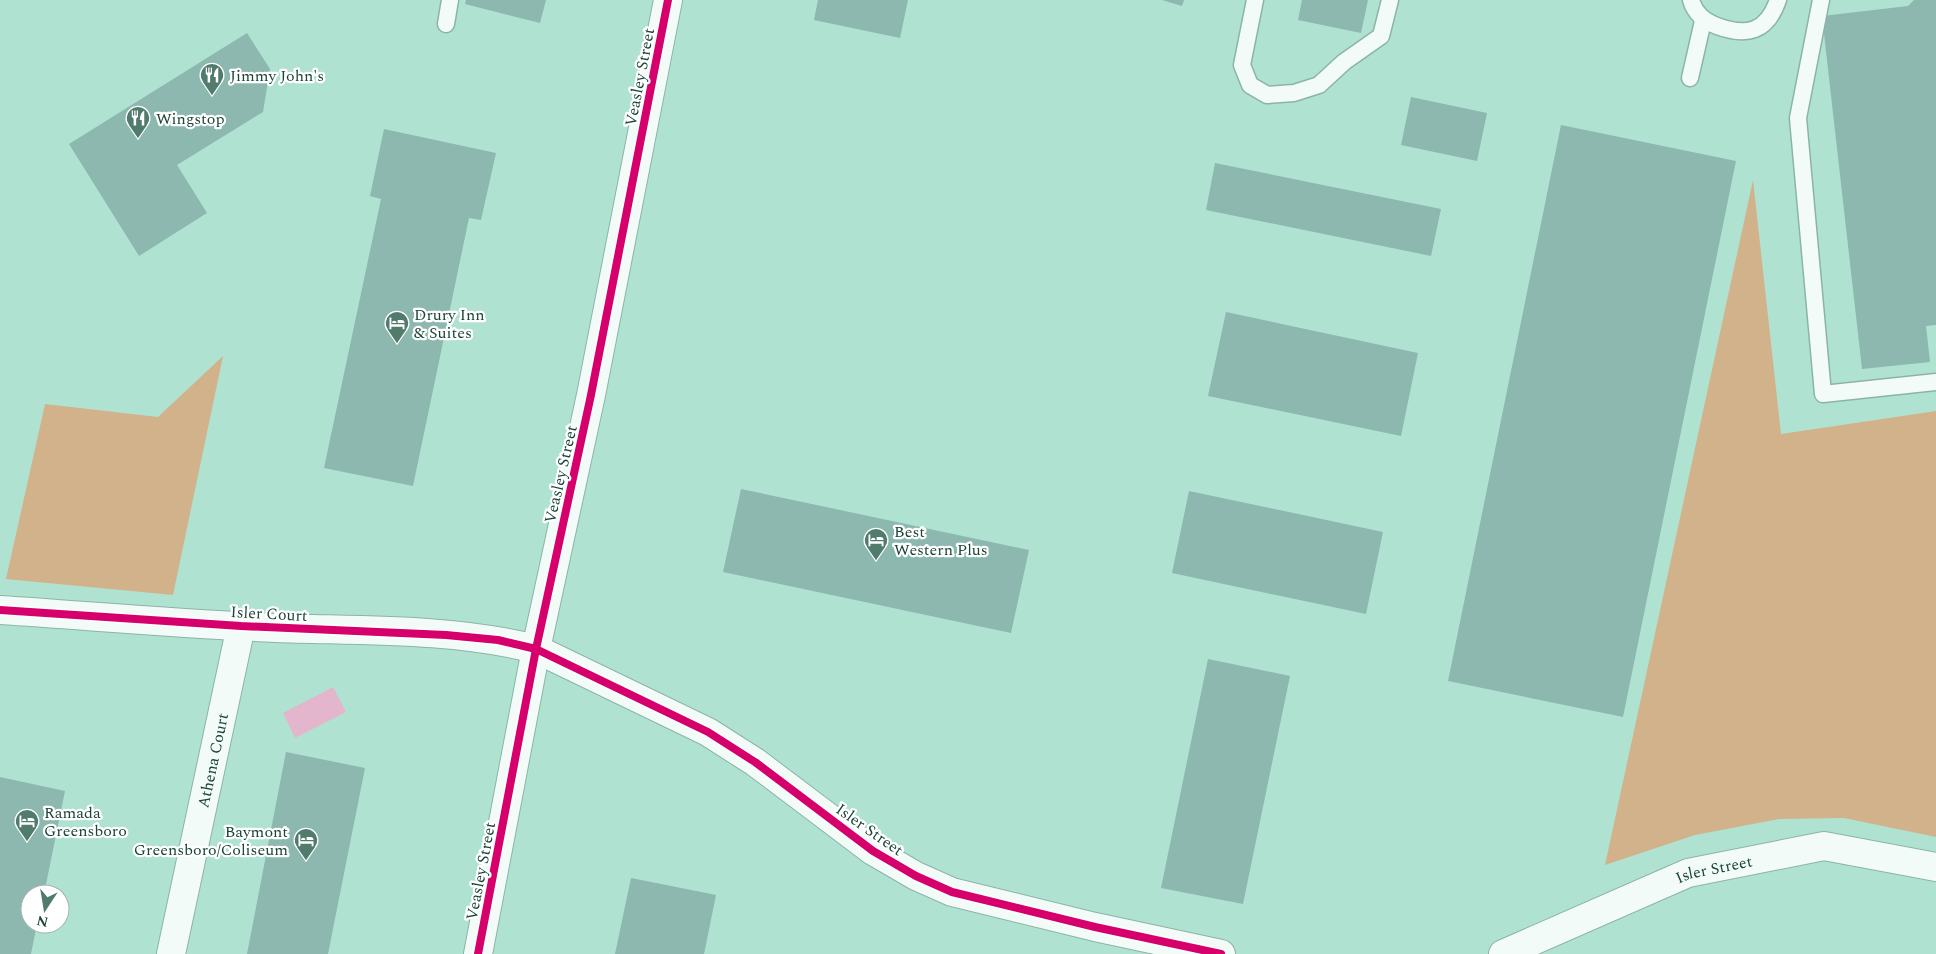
<svg xmlns="http://www.w3.org/2000/svg" width="1936" height="954" font-family="Spectral,serif">
<style>
.forest{fill:#d2b28a}
.water{fill:#e3b6cd}
.building{fill:#8cb8af}
.lines{fill:none;stroke-linecap:round;stroke-linejoin:round}
.service-casing{stroke:#8bb4a7;stroke-width:19}
.minor-casing{stroke:#8bb4a7;stroke-width:30}
.tertiary-casing{stroke:#8bb4a7;stroke-width:30}
.service{stroke:#f3fbf8;stroke-width:16}
.minor{stroke:#f3fbf8;stroke-width:28}
.tertiary{stroke:#f3fbf8;stroke-width:28}
.cycleway-casing{stroke:#fff;stroke-width:11}
.cycleway{stroke:#d6006c;stroke-width:8}
.labels{text-anchor:middle;stroke-width:4.5;stroke-linejoin:round;paint-order:stroke}
.poi-label{font-size:16px;fill:#1c4437;stroke:#fff;text-anchor:start}
.street-label{font-size:16px;fill:#1c4437;stroke:#fff}
</style>
<rect width="100%" height="100%" fill="#b0e2d1"/>
<g class="forest">
<path d="M1753,180L1781,434L1936,411V837L1844,818L1779,819L1695,835L1605,865Z"/>
<path d="M223,356L173,595L6,579L45,404L158,417Z"/>
</g>
<path class="water" d="M333,687L346,712L295,738L283,713Z"/>
<g class="building">
<path d="M466,0H546L540,23L465,4Z"/>
<path d="M818,0H908L900,38L814,20Z"/>
<path d="M1162,0H1184L1182,6Z"/>
<path d="M1302,0H1368L1361,33L1298,20Z"/>
<path d="M1914,0H1936V325L1926,326L1930,362L1862,369L1822,16L1908,6Z"/>
<path d="M247,33L270,69L263,112L177,165L207,213L139,256L69,144Z"/>
<path d="M1411,97L1487,113L1477,161L1401,145Z"/>
<path d="M1561,125L1736,161L1623,717L1448,681Z"/>
<path d="M384,129L496,153L481,220L469,218L413,486L324,468L381,199L370,196Z"/>
<path d="M1215,163L1441,209L1431,256L1206,210Z"/>
<path d="M1226,312L1418,353L1401,436L1208,396Z"/>
<path d="M741,489L1029,550L1011,633L723,572Z"/>
<path d="M1189,491L1383,532L1366,614L1172,573Z"/>
<path d="M1208,659L1290,676L1243,904L1161,888Z"/>
<path d="M286,752L365,768L328,954H247Z"/>
<path d="M0,777L65,791L44,894H30V924H37L31,954H0Z"/>
<path d="M631,878L716,895L704,954H615Z"/>
</g>
<g class="lines">
<g class="service-casing">
<g id="service">
<path d="M1255,0L1242,65L1250,85L1267,95L1294,93L1319,85L1344,62L1381,36L1390,0"/>
<path d="M1691,0C1695,14 1704,21 1717,26C1747,37 1767,32 1778,0"/>
<path d="M1821,0L1798,118L1823,394L1936,382"/>
<path d="M446,24L450,0"/>
<path d="M1690,78L1703,21"/>
</g>
</g>
<g class="minor-casing">
<g id="minor">
<path d="M0,610C92,616 184,624 276,628C362,631 452,628 536,649L478,954"/>
<path id="s1" d="M171,954L241,626"/>
</g>
</g>
<g class="tertiary-casing">
<g id="tertiary">
<path d="M668,0L591,395L536,649L708,732L755,762L873,851L916,876L952,892L1095,927L1221,954"/>
<path id="s2" d="M1503,954L1688,873L1824,846L1936,867"/>
</g>
</g>
<use href="#service" class="service"/>
<use href="#minor" class="minor"/>
<use href="#tertiary" class="tertiary"/>
<g class="cycleway-casing">
<g id="cycleway">
<path d="M0,610L241,626L446,635L498,640L536,649L708,732L755,762L873,851L916,876L952,892L1095,927L1221,954"/>
<path d="M478,954L536,649L591,395L668,0"/>
</g>
</g>
<use href="#cycleway" class="cycleway"/>
</g>
<defs>
<g id="restaurant-pin" transform="scale(1.25)"><path d="M0 17L-7.5 6A9.5 9.5 0 1 1 7.5 6Z" fill="#507b6d" stroke="#fff"/><path d="M-5-6h1v4h1v-4h1v4h1v-4h1v5L-1.5 .5V6h-2V.5L-5-1ZM5-6V6H3V1.5H1.5Q1.5-4 5-6Z" fill="#fff"/></g>
<g id="hotel-pin" transform="scale(1.25)"><path d="M0 17L-7.5 6A9.5 9.5 0 1 1 7.5 6Z" fill="#507b6d" stroke="#fff"/><path d="M-6-4.5h1.5V1H6V5H4.5V3h-9V5H-6ZM-4 0a1.8 1.8 0 1 1 3.6 0ZM.5 0V-2.5h3Q6-2.5 6 0Z" fill="#fff"/></g>
</defs>
<g fill-rule="evenodd">
<use href="#restaurant-pin" x="212" y="75"/>
<use href="#restaurant-pin" x="138" y="118"/>
<use href="#hotel-pin" x="397" y="323"/>
<use href="#hotel-pin" x="876" y="540"/>
<use href="#hotel-pin" x="27" y="821"/>
<use href="#hotel-pin" x="306" y="840"/>
</g>
<g class="labels">
<g class="poi-label">
<text x="230" y="81">Jimmy John's</text>
<text x="156" y="124">Wingstop</text>
<text x="414" y="320">Drury Inn<tspan x="414" dy="18">&amp; Suites</tspan></text>
<text x="894" y="537">Best<tspan x="894" dy="18">Western Plus</tspan></text>
<text x="44" y="818">Ramada<tspan x="44" dy="18">Greensboro</tspan></text>
<text x="288" y="837" text-anchor="end">Baymont<tspan x="288" dy="18">Greensboro/Coliseum</tspan></text>
</g>
<g class="street-label">
<text transform="translate(639 77) rotate(-79)" y="6">Veasley Street</text>
<text transform="translate(560 474) rotate(-77)" y="6">Veasley Street</text>
<text transform="translate(269 613) rotate(3)" y="6">Isler Court</text>
<text dy="6" stroke="none"><textPath href="#s1" startOffset="198">Athena Court</textPath></text>
<text transform="translate(870 829) rotate(35)" y="6">Isler Street</text>
<text dy="6" stroke="none"><textPath href="#s2" startOffset="228">Isler Street</textPath></text>
<text transform="translate(480 871) rotate(-79)" y="6">Veasley Street</text>
</g>
</g>
<g transform="translate(45 909) rotate(192)"><circle r="24" fill="#ffffff" stroke="#a4b4af"/>
<path d="M0-4L9 19L0 12L-9 19Z" fill="#507b6d"/>
<text y="-8" font-size="14" font-weight="bold" text-anchor="middle" fill="#1c4437">N</text>
</g>
</svg>
